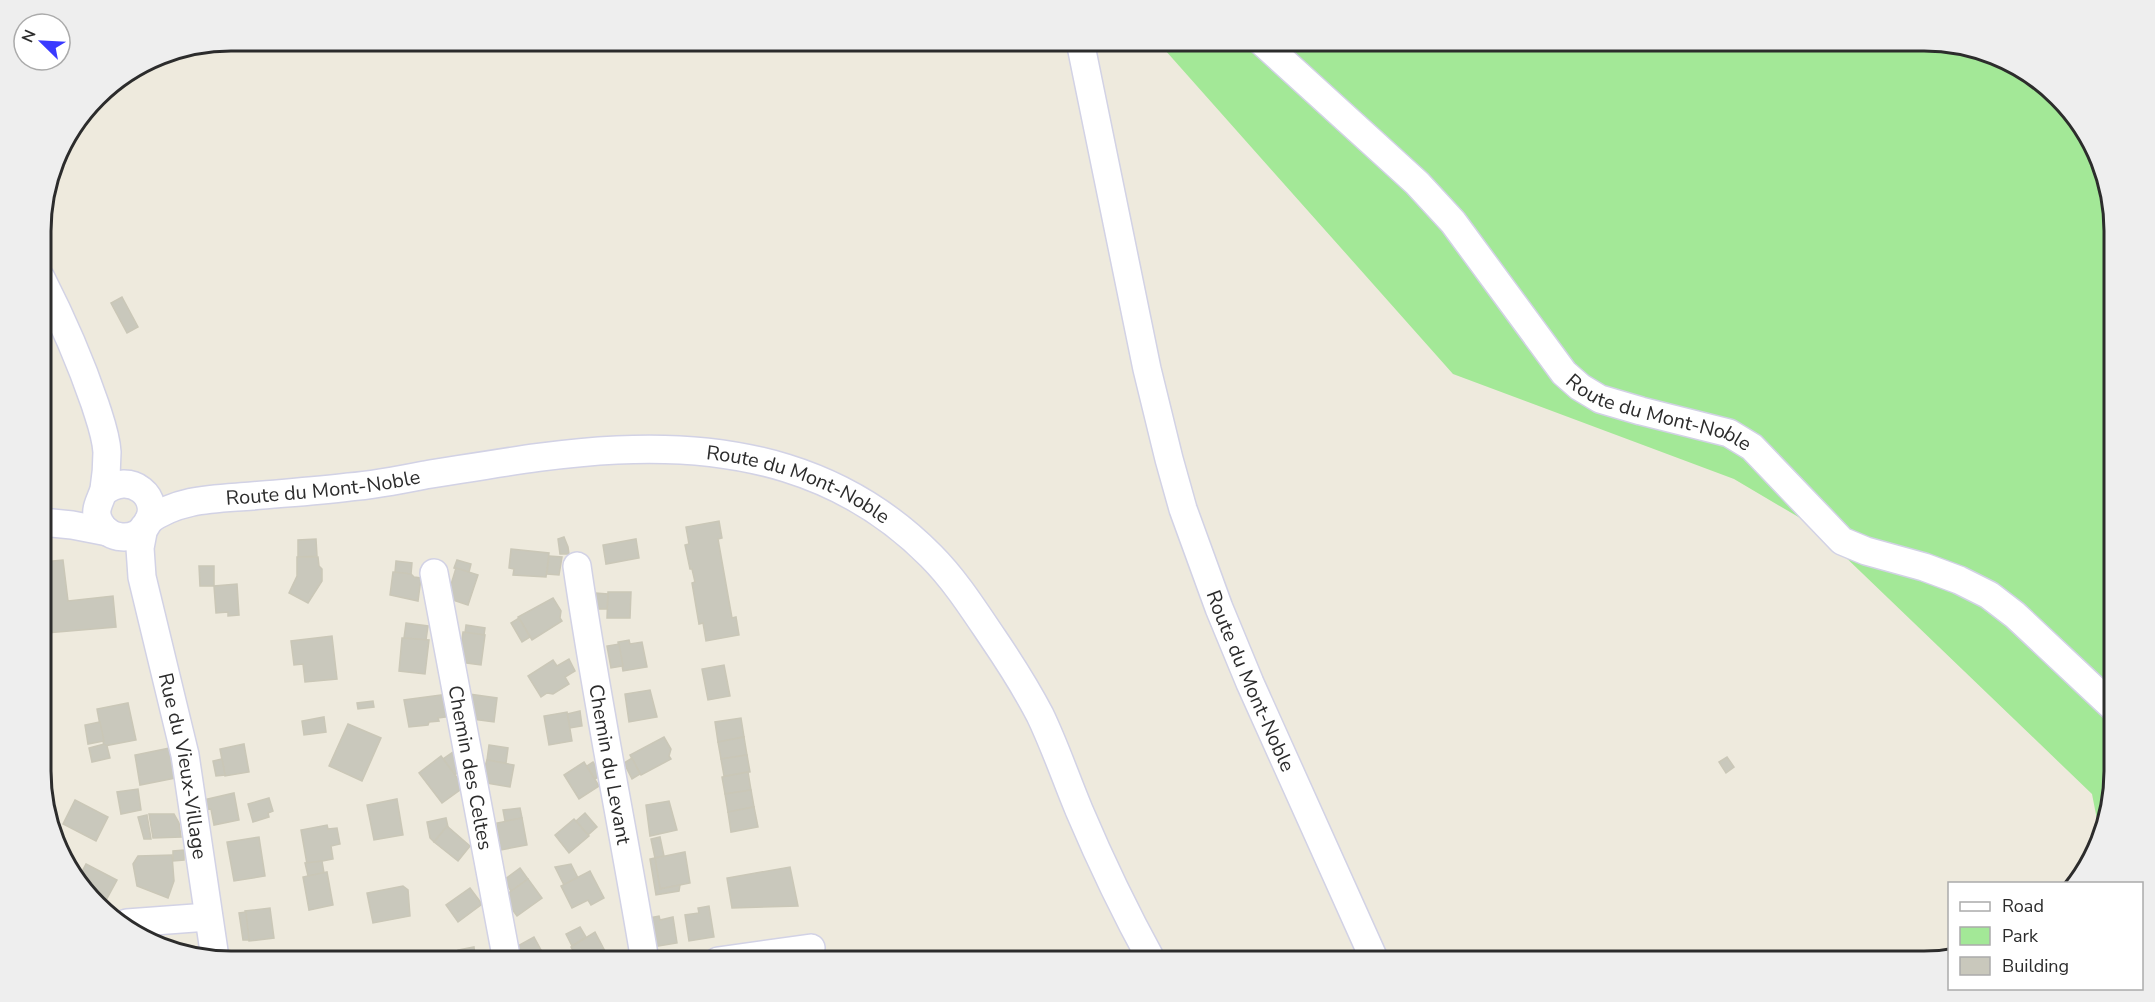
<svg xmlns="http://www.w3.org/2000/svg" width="2155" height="1002" font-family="'Nunito Sans',sans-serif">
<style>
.green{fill:#a3e897}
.building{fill:#c9c8bc;stroke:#cac7b7;stroke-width:1.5}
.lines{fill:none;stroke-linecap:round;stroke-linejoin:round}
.minor-casing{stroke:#d2d2e5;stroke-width:30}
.minor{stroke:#fff;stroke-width:27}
.labels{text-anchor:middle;stroke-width:5;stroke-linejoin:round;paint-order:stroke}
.street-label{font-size:20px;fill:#2c2c2c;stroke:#fff}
.rim{fill:none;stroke:#2c2c2c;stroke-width:3}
</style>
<rect width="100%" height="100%" fill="#eeeadd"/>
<path class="green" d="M1157,41H1924L1997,55L2075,115L2113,206L2114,771L2101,840L2092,794L1812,525L1734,479L1453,374Z"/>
<g class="building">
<path d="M122,297L138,327L127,333L111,303Z"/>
<path d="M719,521L722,538L718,539L732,618L736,617L739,635L706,641L703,623L699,624L692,583L695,582L692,569H690L685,545L689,544L686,527Z"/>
<path d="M564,537L568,547L569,554H560L558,539Z"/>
<path d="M316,539L317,556L298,557V540Z"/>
<path d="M636,539L639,558L606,564L603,545Z"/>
<path d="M511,549L549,553L546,577L513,575L514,569L509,568Z"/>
<path d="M549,556L562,557L559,575L547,574Z"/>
<path d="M297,557H318L319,566L322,569V581L308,603L289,593L297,576Z"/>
<path d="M63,560L68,601L113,596L116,627L46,633L42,629V562Z"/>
<path d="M457,560L471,564L469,572L454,568Z"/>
<path d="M396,561L412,563L411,574L395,572Z"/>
<path d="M199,566H214V586H200Z"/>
<path d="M456,568L478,575L468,605L447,598Z"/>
<path d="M393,572L411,574L414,577L421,578L418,601L390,595Z"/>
<path d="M237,584L239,615L228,616V612L216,613L214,586Z"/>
<path d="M608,592H631L630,618H607Z"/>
<path d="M595,593L608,594L607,609H595Z"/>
<path d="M553,598L561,611L560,618L562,621L532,640L518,617Z"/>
<path d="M519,618L530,637L522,642L511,623Z"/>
<path d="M406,623L428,626L426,640L404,638Z"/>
<path d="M466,625L485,628L484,635L465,633Z"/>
<path d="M463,632L485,635L481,665L459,662Z"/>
<path d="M332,636L337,679L305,682L303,664L294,665L291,641Z"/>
<path d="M402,638L429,640L425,674L399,671Z"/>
<path d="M629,640L630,644L642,642L647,667L623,671L618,642Z"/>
<path d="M619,644L623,666L611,668L607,646Z"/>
<path d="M569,659L575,671L565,677L569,684L553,694L547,693L541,697L528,676L553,660L557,666Z"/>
<path d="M724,665L730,696L708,700L702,669Z"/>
<path d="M650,690L657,717L629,722L625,694Z"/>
<path d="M448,694L452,716L438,718L439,721L429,722L428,725L409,727L404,700Z"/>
<path d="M469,694L497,698L494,722L465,718Z"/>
<path d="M373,701L374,707L358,709L357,703Z"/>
<path d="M128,703L136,740L104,746L97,709Z"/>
<path d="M580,711L582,726L570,728L567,714Z"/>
<path d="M567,712L572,741L549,745L544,716Z"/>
<path d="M324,717L326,732L304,735L302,721Z"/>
<path d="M741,718L744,737L718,742L715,722Z"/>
<path d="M100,722L104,741L88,744L85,725Z"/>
<path d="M348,724L381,738L362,781L329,766Z"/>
<path d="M664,737L671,749L669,756L671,759L641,775L630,755Z"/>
<path d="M744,737L747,755L721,759L718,742Z"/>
<path d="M104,744L107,746L110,758L92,762L89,748Z"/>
<path d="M244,744L249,772L225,776L220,749Z"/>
<path d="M489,745L508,748L506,763L487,760Z"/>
<path d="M170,748L176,778L140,785L135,755Z"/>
<path d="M453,752L464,767L455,775L443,759Z"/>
<path d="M747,755L750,772L724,776L721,759Z"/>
<path d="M441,756L464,787L442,803L419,773Z"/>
<path d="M1727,757L1734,767L1726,773L1719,762Z"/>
<path d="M632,758L640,774L632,779L624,763Z"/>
<path d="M222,759L225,775L216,776L213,761Z"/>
<path d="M487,760L514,765L510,787L480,782Z"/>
<path d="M584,762L599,786L579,799L564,775Z"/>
<path d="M593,762L602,775L595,779L587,766Z"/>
<path d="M748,772L751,790L725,794L722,777Z"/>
<path d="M138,789L141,810L121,814L117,792Z"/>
<path d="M751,790L754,807L728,812L725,794Z"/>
<path d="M234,793L239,820L214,825L211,809L205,810L203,800Z"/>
<path d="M269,798L273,811L268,813L269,817L253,822L248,804Z"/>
<path d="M397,799L403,835L374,840L367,805Z"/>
<path d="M75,800L108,817L96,841L63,824Z"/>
<path d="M669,801L677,830L650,836L646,805Z"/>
<path d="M754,807L758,827L731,832L728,812Z"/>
<path d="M520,808L522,818L505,821L503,810Z"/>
<path d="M585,813L597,827L588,835L576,821Z"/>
<path d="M149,814H174L179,823L181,837L153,838Z"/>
<path d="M147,815L151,839H144L138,817Z"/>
<path d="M446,818L448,827L434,842L430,838L427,822Z"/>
<path d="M522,818L527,845L500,850L497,823Z"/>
<path d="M574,819L589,836L569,853L555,835Z"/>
<path d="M327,825L328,829L337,828L340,844L331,846L333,859L307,864L301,830Z"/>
<path d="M447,826L470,846L458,861L434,842Z"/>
<path d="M259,837L265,876L234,881L227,842Z"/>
<path d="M660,837L664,856L655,858L651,839Z"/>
<path d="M184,850V860L173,861V851Z"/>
<path d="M685,852L690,883L660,889L655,858Z"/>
<path d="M172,855L174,881L168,898L137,886L133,864L138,856Z"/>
<path d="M655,858L660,889L680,885L679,891L656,895L650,859Z"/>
<path d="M322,861L324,873L308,876L305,863Z"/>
<path d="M86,864L117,880L104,904L80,887L77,881Z"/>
<path d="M571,864L578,878L564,885L555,867Z"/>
<path d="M790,867L798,906L732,908L727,878Z"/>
<path d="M520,868L528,879L511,891L504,880Z"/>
<path d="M590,871L604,898L591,905L588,900L572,908L561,886Z"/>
<path d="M327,872L333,905L309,910L303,877Z"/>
<path d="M528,879L542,898L517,916L503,897Z"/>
<path d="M403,886L408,890L410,916L373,923L367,893Z"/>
<path d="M470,888L482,904L458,922L446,905Z"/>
<path d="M709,906L714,937L689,941L685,915L699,913L698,908Z"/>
<path d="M270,908L274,938L249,941L245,911Z"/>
<path d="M246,912L249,940H243L239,913Z"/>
<path d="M659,916L660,920L673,917L677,943L653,947L648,918Z"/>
<path d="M580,927L586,937L572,946L566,934Z"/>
<path d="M595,932L608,957L600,961H579L571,947Z"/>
<path d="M534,937L547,961H521L514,948Z"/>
<path d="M182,945V952L157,946Z"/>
<path d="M474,947L475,955L459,958L458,950Z"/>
<path d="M425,951L427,961H364Z"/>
<path d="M485,953L486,961H457V958Z"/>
</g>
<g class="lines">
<g class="minor-casing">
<g id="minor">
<path id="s1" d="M1080,41L1147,369L1169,459L1183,509L1219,608L1250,683L1375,961"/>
<path id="s2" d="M1261,41L1417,183L1453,222L1564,373L1580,387L1600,399L1641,411L1729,433L1752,447L1842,541L1866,551L1924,567L1959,580L1989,595L2015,615L2114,708"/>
<path d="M41,278C62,319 80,360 95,404C100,420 106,435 107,452C107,464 106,477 104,489C101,501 92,510 100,523C109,540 134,542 146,526C165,498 129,469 103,493"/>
<path id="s3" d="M148,521C179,498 216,499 252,496C285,493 317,491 349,487C374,485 400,480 425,475C489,465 553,453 617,450C736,444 845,469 931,556C955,580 974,610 993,638C1010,663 1026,688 1040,715C1055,746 1066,779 1079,810C1101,862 1125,912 1152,961"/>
<path d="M42,522L72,525L108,532"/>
<path id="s4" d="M144,527L140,548L142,577L185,755L215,958"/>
<path id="s5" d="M577,566C596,698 623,829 645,961"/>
<path id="s6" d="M434,573L507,961"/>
<path d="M127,923L208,917"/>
<path d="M718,961L811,948"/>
</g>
</g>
<use href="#minor" class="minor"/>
</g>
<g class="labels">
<g class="street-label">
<text dy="7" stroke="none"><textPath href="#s2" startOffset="556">Route du Mont-Noble</textPath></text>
<text dy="7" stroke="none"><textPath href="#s3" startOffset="180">Route du Mont-Noble</textPath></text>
<text dy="7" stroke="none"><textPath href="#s3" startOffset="664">Route du Mont-Noble</textPath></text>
<text dy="7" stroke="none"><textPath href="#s1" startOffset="664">Route du Mont-Noble</textPath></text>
<text dy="7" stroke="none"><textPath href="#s5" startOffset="201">Chemin du Levant</textPath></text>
<text dy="7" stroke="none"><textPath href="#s4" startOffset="244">Rue du Vieux-Village</textPath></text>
<text dy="7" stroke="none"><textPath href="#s6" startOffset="198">Chemin des Celtes</textPath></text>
</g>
</g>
<path d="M0 0H2155V1002H0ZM231 51H1924A180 180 0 0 1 2104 231V771A180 180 0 0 1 1924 951H231A180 180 0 0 1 51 771V231A180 180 0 0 1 231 51Z" fill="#eee" fill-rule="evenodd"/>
<path class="rim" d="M231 51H1924A180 180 0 0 1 2104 231V771A180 180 0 0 1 1924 951H231A180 180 0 0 1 51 771V231A180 180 0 0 1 231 51Z"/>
<rect x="1948" y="882" width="195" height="108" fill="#ffffff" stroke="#ababab" stroke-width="1.5"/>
<rect x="1960" y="902" width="30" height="9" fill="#ffffff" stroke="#ababab" stroke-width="1.5"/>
<text x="2002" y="912" font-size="18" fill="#2c2c2c">Road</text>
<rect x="1960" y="927" width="30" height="18" fill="#a3e897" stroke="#ababab" stroke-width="1.5"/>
<text x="2002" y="942" font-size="18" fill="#2c2c2c">Park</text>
<rect x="1960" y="957" width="30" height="18" fill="#c9c8bc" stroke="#ababab" stroke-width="1.5"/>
<text x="2002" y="972" font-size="18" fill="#2c2c2c">Building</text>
<g transform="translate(42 42) rotate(294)"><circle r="28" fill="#ffffff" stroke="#ababab" stroke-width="1.5"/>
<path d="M0-4.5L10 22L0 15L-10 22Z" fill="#3a3aff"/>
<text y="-9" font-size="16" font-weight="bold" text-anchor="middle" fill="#2c2c2c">N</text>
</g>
</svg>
